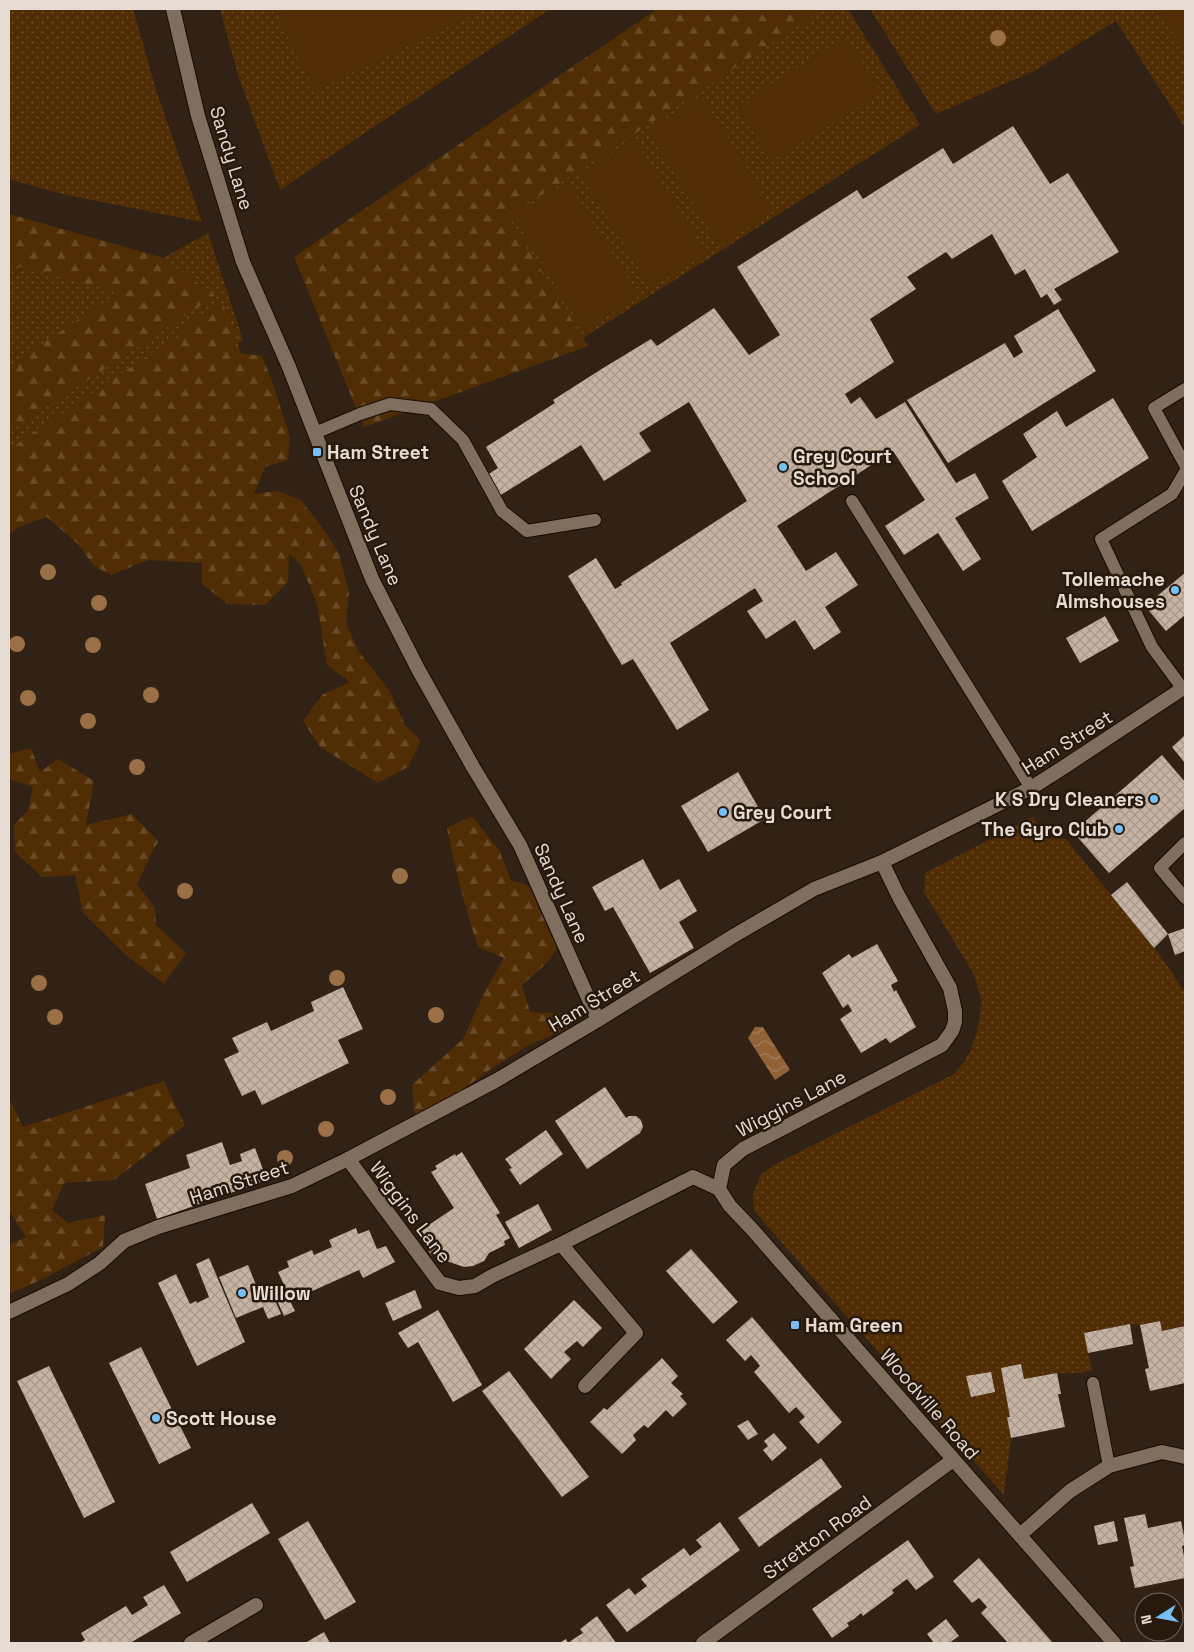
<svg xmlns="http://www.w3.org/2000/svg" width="1194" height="1652" font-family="'Space Grotesk',sans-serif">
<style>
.grass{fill:url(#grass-dots)}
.forest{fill:url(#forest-firs)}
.garden{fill:#502d04}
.water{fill:url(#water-waves)}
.building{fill:url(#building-cross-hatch)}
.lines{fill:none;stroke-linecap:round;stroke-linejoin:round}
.service-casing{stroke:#180b02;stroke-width:14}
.minor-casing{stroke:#180b02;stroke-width:16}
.tertiary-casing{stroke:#180b02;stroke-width:16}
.service{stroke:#806e5f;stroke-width:12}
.minor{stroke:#806e5f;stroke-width:14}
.tertiary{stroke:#806e5f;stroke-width:14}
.tree{fill:#9c7046}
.poi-dot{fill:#77bff7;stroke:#27190c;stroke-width:2}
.labels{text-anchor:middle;stroke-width:5;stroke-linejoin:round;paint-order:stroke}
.street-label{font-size:19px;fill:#e6dcd4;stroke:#27190c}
.poi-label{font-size:19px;font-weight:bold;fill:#e6dcd4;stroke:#27190c;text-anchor:start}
</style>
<defs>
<pattern id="grass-dots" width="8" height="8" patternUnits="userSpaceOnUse" patternTransform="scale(1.25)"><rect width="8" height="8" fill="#502d04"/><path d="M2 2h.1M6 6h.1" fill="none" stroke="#694b28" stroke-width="1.8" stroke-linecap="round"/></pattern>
<pattern id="forest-firs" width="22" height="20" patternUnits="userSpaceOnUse" patternTransform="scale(1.25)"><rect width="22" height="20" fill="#502d04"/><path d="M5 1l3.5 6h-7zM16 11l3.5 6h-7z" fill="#694b28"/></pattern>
<pattern id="water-waves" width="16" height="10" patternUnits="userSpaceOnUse" patternTransform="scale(1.25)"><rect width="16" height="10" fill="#906236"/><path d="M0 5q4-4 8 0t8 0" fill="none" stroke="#a57f5c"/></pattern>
<pattern id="building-cross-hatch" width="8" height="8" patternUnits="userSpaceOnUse" patternTransform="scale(1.25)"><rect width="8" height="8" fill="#c7b3a3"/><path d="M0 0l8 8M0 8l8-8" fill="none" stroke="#a6978a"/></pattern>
</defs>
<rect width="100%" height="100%" fill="#312215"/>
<g class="grass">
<path d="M9,9H133L157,93L202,222L62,194L9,179Z"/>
<path d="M220,9H550L280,190L238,75Z"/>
<path d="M812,9H848L920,125L583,338L500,206Z"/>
<path d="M870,9H1185V128L1116,21L1034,71L936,114Z"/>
<path d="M9,214L163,258L208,233L243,340L9,491Z"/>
<path d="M1033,817L1048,838L1066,839L1162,958L1185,992V1326L1162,1331L1159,1321L1140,1325L1130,1324L1084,1333L1092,1370L1079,1373H1057L1024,1379L1021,1364L1001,1368L1010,1416L1007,1417L1011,1438L1004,1495L754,1211L753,1194L761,1174L778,1163L954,1074L965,1061L972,1047L978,1027L982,1001L973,973L924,892L925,873Z"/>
</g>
<g class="forest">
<path d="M657,9H824L508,217L588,346L364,427L294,257Z"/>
<path d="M9,214L163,258L215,296L9,432V366L119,292L9,264Z"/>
<path d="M223,303L241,353L262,356L272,381L290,437L288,460L265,467L254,494L277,491L301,500L326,533L339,554L349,592L346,624L359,652L390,691L405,725L421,741L408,767L378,783L320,747L303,721L322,695L350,682L327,665L317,604L301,565L289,553L288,582L265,605L228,604L202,584V563L148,560L111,575L93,565L79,545L47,517L21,526L9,534V449L161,347L178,338L190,320Z"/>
<path d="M31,748L40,772L58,759L94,781L86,825L132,814L158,841L137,884L155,908L156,925L186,953L164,984L126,955L83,913L75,875L42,877L15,852L14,825L28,810L33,787L10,779L9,773V754Z"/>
<path d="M472,816L499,850L511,880L529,886L557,948L547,963L522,985L530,1012L569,1014L568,1028L529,1045L497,1065L449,1099L415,1117L412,1085L463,1039L484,993L504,958L478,947C465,907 455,869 447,828Z"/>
<path d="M164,1081L185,1125L114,1180L64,1183L52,1210L68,1223L105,1215L103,1247L41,1280L9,1294V1245L26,1237L9,1211V1098L23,1127Z"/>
</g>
<g class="garden">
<path d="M275,9H485L314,91Z"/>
<path d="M1157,9H1185V51Z"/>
<path d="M846,37L881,93L771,161L737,106Z"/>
<path d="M702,96L773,211L719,245L648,130Z"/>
<path d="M634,139L706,253L651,288L580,173Z"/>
<path d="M567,182L639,296L584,331L513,216Z"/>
</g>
<path class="water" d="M755,1027H763L790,1070L775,1080L748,1038Z"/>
<g class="building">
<path d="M1013,126L1050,184L1068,173L1119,252L1054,289L1062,300L1054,305L1047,294L1041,298L1025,269L1015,275L992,234L952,259L946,252L907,277L916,289L870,319L894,362L845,394L851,404L860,397L876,419L905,402L956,483L975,473L989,498L955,518L981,559L963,571L938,533L904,555L885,526L925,500L893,451L777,526L806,571L836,552L858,585L825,607L841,632L814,650L795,620L766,639L747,611L763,601L755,588L670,643L709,710L677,730L633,659L622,665L568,576L596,558L615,589L622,585L621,583L747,501L689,402L639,433L651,451L604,481L581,445L499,496L487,475L498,468L486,447L555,403L553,400L600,370L651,339L657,346L714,308L749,355L780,335L737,267L857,190L863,199L943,148L953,164Z"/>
<path d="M1058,309L1096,371L948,463L907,400L1005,343L1014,358L1023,352L1014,336Z"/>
<path d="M1113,398L1149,458L1032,531L1002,481L1037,457L1023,434L1057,411L1066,427Z"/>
<path d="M1185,573V615L1166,631L1145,606Z"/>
<path d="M1105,616L1119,641L1080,663L1066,638Z"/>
<path d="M1185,735V763L1172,747Z"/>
<path d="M1162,755L1185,782V808L1109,873L1073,832Z"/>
<path d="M738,772L765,819L708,852L681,806Z"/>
<path d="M643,859L660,890L679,879L697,911L679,922L694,948L650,973L613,907L605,911L592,887Z"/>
<path d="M1127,882L1168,934L1154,948L1111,895Z"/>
<path d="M1185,928V951L1175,955L1168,934Z"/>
<path d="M877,944L898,981L891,985L894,992L896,990L916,1027L890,1043L886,1038L861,1053L840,1019L852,1011L848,1004L843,1008L822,973L849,954L852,958Z"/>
<path d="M343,987L363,1029L338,1040L349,1063L262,1105L255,1090L242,1096L224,1059L239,1052L232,1038L267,1022L271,1031L314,1011L311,1002Z"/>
<path d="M605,1087L626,1118L629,1116H636L641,1120L643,1127L640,1133L587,1169L555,1121Z"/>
<path d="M546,1130L563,1154L520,1185L509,1169L512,1168L505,1159Z"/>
<path d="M222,1142L230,1165L242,1161L240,1154L255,1148L267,1180L157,1219L145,1184L190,1168L186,1155Z"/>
<path d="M462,1152L500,1213L496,1215L510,1238L504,1241L505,1245L489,1253L484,1261L473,1266L464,1267L432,1256L417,1233L454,1208L431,1172L437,1169L435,1166L455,1154L456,1156Z"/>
<path d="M538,1204L552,1230L519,1248L505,1222Z"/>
<path d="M356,1228L358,1234L369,1230L377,1249L386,1246L395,1262L363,1278L359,1270L290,1301L295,1311L284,1316L275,1296L287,1291L278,1272L289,1267L287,1261L312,1250L314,1255L332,1247L329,1240Z"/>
<path d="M691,1249L738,1302L713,1324L666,1271Z"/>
<path d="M209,1258L245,1342L197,1366L158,1283L176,1274L190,1304L196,1301L197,1303L209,1297L196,1264Z"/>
<path d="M248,1265L260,1295L271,1291L281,1314L268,1319L263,1307L236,1318L219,1277Z"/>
<path d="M415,1290L422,1308L393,1321L385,1303Z"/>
<path d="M574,1300L602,1328L583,1347L577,1341L564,1352L571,1359L551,1379L524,1349Z"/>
<path d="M438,1310L482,1385L453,1402L418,1342L408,1348L398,1333Z"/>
<path d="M752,1317L842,1422L818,1444L799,1422L805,1417L796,1407L789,1413L754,1372L760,1366L757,1362L751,1355L745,1361L726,1340Z"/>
<path d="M1160,1321L1162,1331L1185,1326V1383L1150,1391L1145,1369L1149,1368L1140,1325Z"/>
<path d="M1130,1324L1133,1344L1088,1353L1084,1333Z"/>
<path d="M141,1347L191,1448L159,1464L109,1363Z"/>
<path d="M662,1358L678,1376L671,1383L683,1394L680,1396L687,1404L673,1417L666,1410L648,1428L644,1425L633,1435L636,1440L622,1454L590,1422L604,1408L607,1410Z"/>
<path d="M1021,1364L1024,1379L1057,1373L1061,1394H1058L1065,1427L1011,1438L1007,1417H1010L1001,1368Z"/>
<path d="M49,1366L115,1502L84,1518L17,1381Z"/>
<path d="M509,1371L589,1477L562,1497L482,1391Z"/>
<path d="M991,1372L995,1392L971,1397L966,1376Z"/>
<path d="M748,1420L758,1434L748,1440L737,1426Z"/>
<path d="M774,1433L787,1448L772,1461L763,1450L768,1446L764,1441Z"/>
<path d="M821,1458L842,1487L759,1547L738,1518Z"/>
<path d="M252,1503L270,1533L187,1582L170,1552Z"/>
<path d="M1145,1514L1148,1528L1181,1521L1185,1541V1545L1182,1546L1185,1561V1578L1135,1588L1130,1567L1134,1566L1124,1518Z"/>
<path d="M308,1521L356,1602L325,1620L278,1539Z"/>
<path d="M1114,1521L1118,1541L1098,1545L1094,1526Z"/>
<path d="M720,1522L740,1550L627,1632L606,1605L629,1588L635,1595L647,1586L641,1579L684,1548L690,1556L702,1547L696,1540Z"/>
<path d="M908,1540L934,1577L916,1590L907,1579L892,1590L894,1593L863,1616L861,1613L854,1619L847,1623L849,1626L832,1638L812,1609Z"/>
<path d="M979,1558L1025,1611L1053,1643H1008L981,1613L987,1607L979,1598L972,1603L953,1581Z"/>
<path d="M164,1585L181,1613L130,1643H79L85,1640L81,1633L126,1606L132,1615L148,1605L143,1597Z"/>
<path d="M597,1616L616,1643H559L566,1639L568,1643L575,1638L583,1633L580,1629Z"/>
<path d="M946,1619L959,1636L949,1643H934L927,1634Z"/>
<path d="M324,1632L330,1643H305Z"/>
</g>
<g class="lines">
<g class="service-casing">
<g id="service">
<path d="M1185,389L1154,408L1185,465"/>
<path d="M315,433L360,414L390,404L431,409L463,440L502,511L527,531L595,520"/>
<path d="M852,501L1031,788"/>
<path d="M1183,689L1152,647L1101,539L1172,494L1185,472"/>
<path d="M1185,843L1160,868L1185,898"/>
<path d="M1093,1383L1109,1466"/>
</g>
</g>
<g class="minor-casing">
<g id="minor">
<path d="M348,1159L440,1283L459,1288L475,1286L492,1276L561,1244L693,1177L719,1189"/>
<path d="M719,1189L730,1206L751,1228L1114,1643"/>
<path d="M719,1189L724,1165L743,1149L942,1045L952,1031L955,1022V1011L950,988L899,897L882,862"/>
<path d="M561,1244L636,1333L585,1386"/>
<path d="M1020,1535L1070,1491L1109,1466L1162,1452L1185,1457"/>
<path d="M191,1643L256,1605"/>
<path d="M703,1643L953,1460"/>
</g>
</g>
<g class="tertiary-casing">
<g id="tertiary">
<path d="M173,9L198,116L243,262L289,367L372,579L418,669L473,767L520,845L598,1020"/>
<path d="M9,1312L68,1284L100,1263L124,1241L158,1227L292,1186L348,1159L497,1080L598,1020L735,935L814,889L882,862L1031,788L1067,765L1185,687"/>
</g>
</g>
<use href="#service" class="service"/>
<use href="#minor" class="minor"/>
<use href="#tertiary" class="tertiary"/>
</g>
<g class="tree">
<circle cx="998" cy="38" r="8"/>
<circle cx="48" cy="572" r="8"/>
<circle cx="99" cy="603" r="8"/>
<circle cx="17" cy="644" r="8"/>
<circle cx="93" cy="645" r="8"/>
<circle cx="151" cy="695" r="8"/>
<circle cx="28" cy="698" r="8"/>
<circle cx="88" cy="721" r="8"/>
<circle cx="137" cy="767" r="8"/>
<circle cx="400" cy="876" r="8"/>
<circle cx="185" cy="891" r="8"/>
<circle cx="337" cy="978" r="8"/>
<circle cx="39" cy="983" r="8"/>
<circle cx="436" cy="1015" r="8"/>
<circle cx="55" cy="1017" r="8"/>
<circle cx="388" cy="1097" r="8"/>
<circle cx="326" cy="1129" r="8"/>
<circle cx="285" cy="1158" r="8"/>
</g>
<g class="poi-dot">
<rect x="312" y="447" width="10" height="10" rx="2.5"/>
<circle cx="783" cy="467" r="5"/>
<circle cx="1175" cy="590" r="5"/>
<circle cx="1154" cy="799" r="5"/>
<circle cx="723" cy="812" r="5"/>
<circle cx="1119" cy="829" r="5"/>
<circle cx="242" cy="1293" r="5"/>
<rect x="790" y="1320" width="10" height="10" rx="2.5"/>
<circle cx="156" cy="1418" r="5"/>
</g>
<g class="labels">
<g class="street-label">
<text transform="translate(232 158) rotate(73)" y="7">Sandy Lane</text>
<text transform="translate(376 535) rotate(67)" y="7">Sandy Lane</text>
<text transform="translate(1067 742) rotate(-32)" y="7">Ham Street</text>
<text transform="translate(562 893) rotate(66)" y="7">Sandy Lane</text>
<text transform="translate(594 1000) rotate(-31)" y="7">Ham Street</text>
<text transform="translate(791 1103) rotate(-28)" y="7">Wiggins Lane</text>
<text transform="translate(239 1182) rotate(-18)" y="7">Ham Street</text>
<text transform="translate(411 1212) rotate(53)" y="7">Wiggins Lane</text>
<text transform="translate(930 1404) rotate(49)" y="7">Woodville Road</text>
<text transform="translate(817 1537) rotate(-36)" y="7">Stretton Road</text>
</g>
<g class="poi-label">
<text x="327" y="459">Ham Street</text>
<text x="793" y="463">Grey Court<tspan x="793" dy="22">School</tspan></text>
<text x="1165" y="586" text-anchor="end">Tollemache<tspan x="1165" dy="22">Almshouses</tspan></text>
<text x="1144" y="806" text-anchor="end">K S Dry Cleaners</text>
<text x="733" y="819">Grey Court</text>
<text x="1109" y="836" text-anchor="end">The Gyro Club</text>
<text x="252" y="1300">Willow</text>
<text x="805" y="1332">Ham Green</text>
<text x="166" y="1425">Scott House</text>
</g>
</g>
<rect width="1194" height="1652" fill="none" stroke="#e6dcd4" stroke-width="20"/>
<g transform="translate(1159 1617) rotate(259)"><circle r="24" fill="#27190c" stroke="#73675c"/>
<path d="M0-4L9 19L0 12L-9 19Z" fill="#77bff7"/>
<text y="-8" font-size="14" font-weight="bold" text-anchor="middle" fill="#e6dcd4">N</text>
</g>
</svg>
